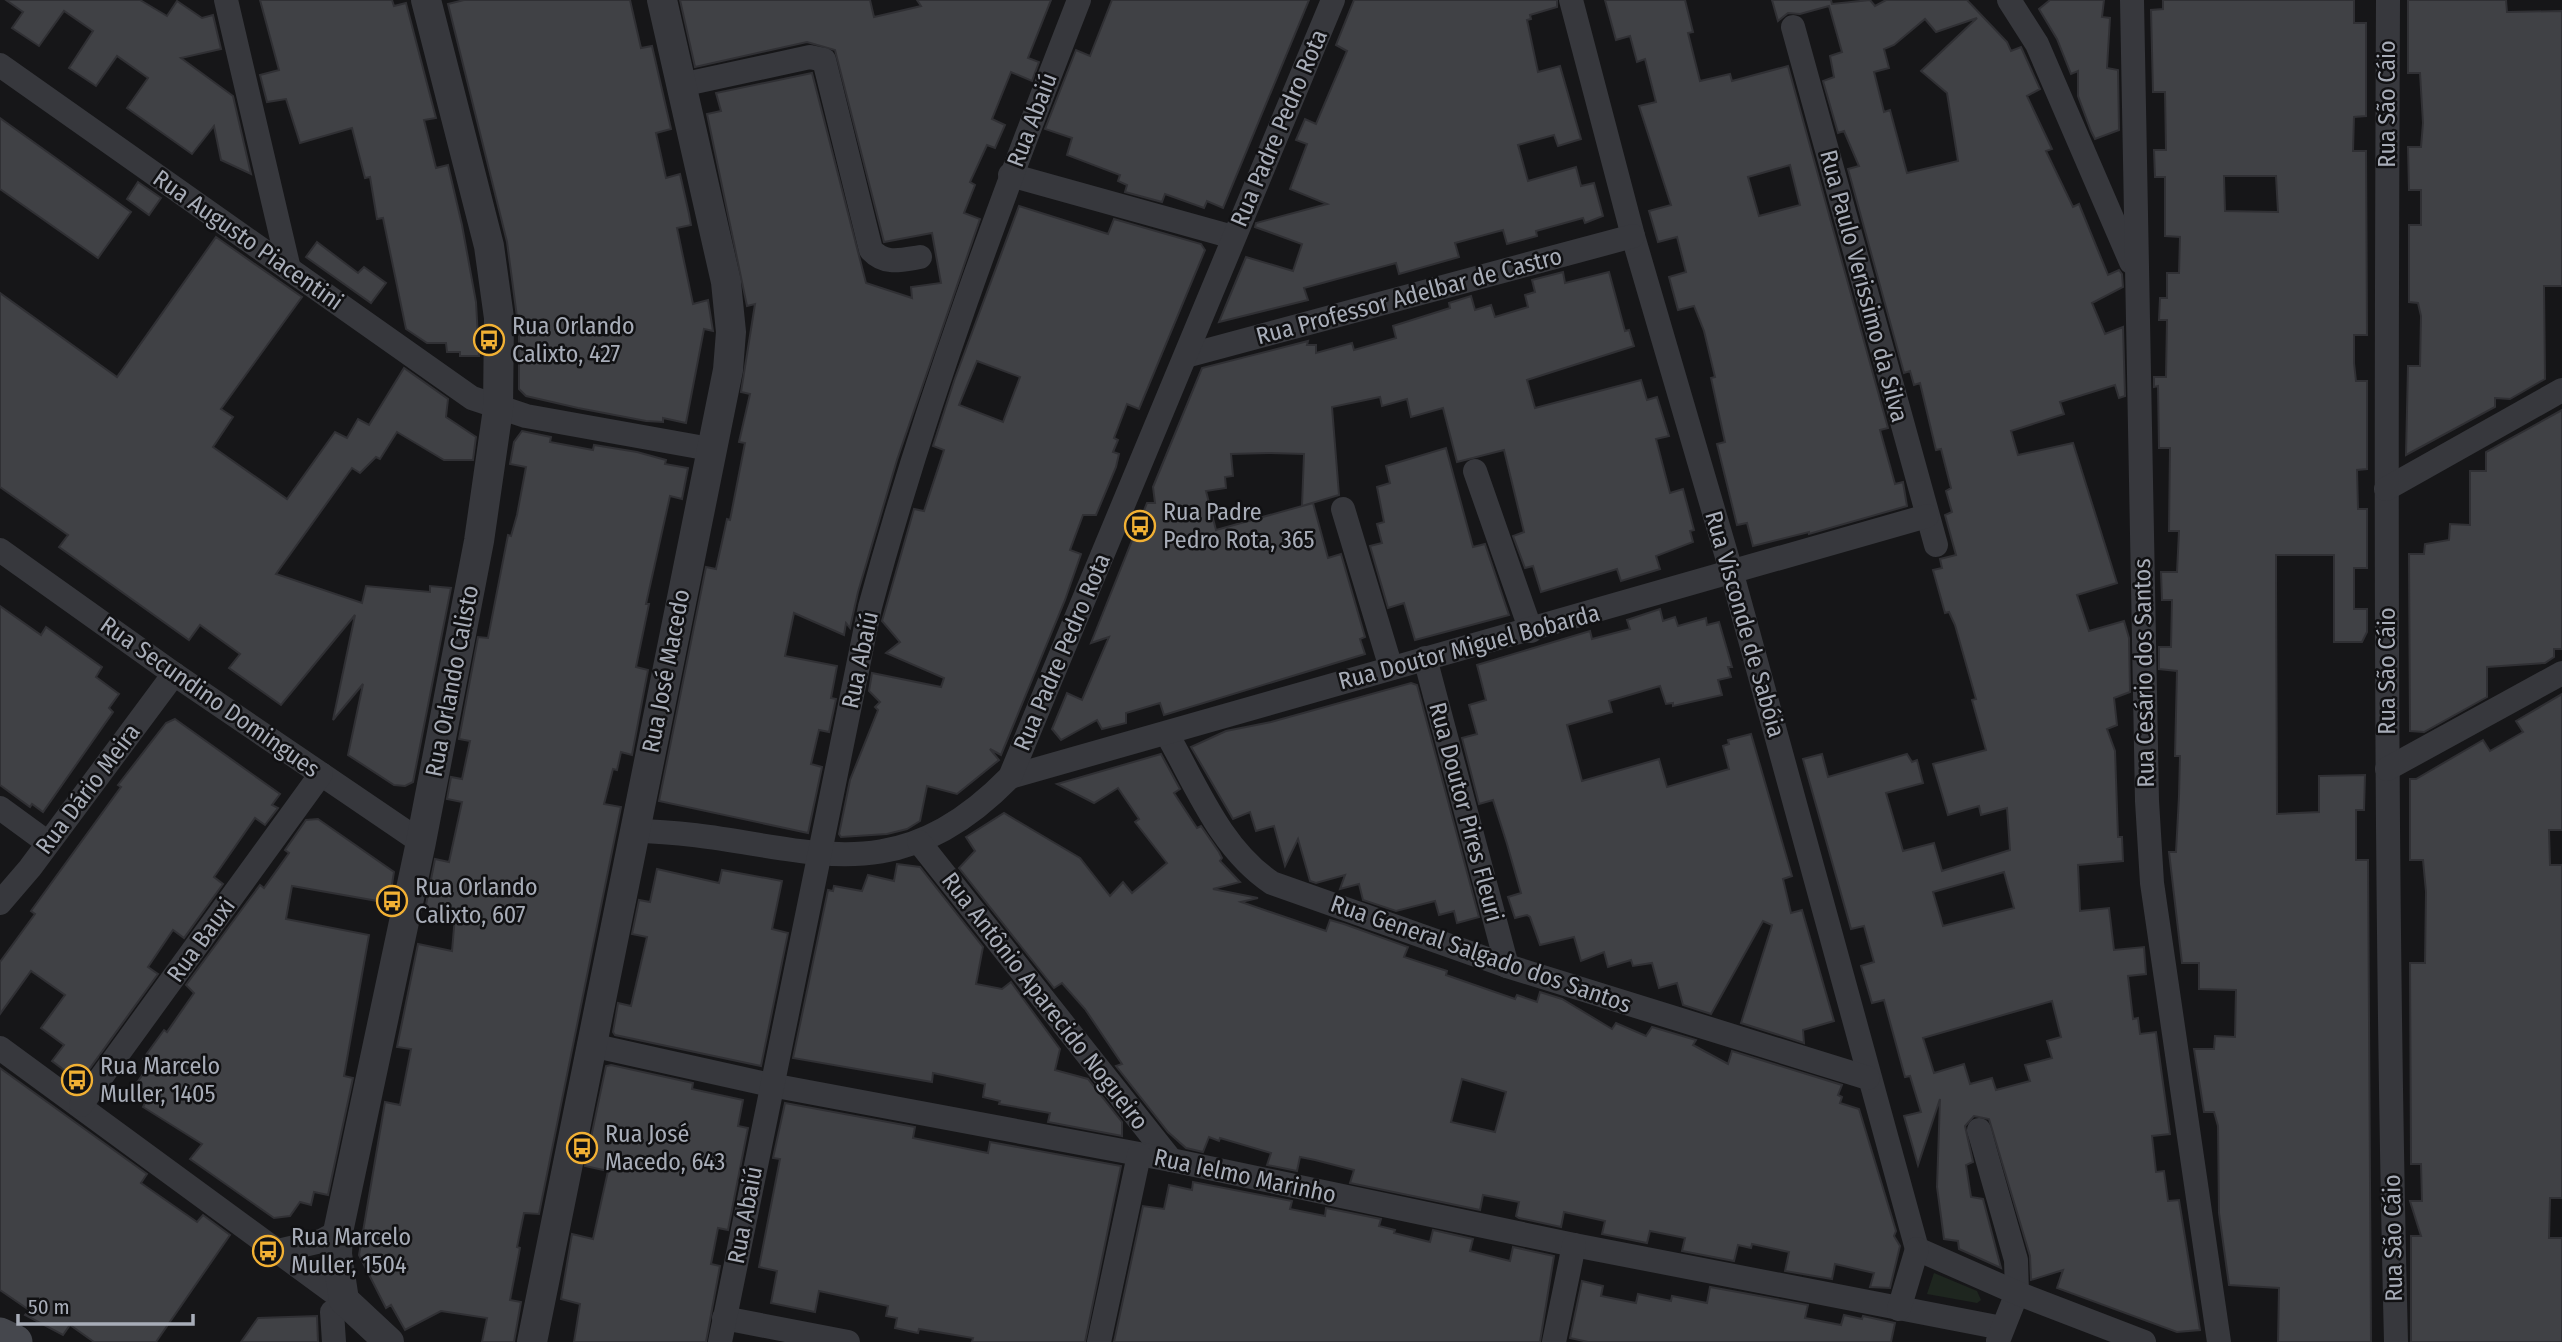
<svg xmlns="http://www.w3.org/2000/svg" width="2562" height="1342" font-family="'Fira Sans Condensed',sans-serif">
<style>
.green{fill:#1e261f}
.building{fill:#404145;stroke:#303034;stroke-width:2;fill-rule:evenodd}
.lines{fill:none;stroke-linecap:round;stroke-linejoin:round}
.minor{stroke:#37383d;stroke-width:24}
.tertiary{stroke:#37383d;stroke-width:30}
.secondary{stroke:#45474d;stroke-width:35}
.labels{text-anchor:middle;stroke-width:5;stroke-linejoin:round;paint-order:stroke}
.street-label{font-size:24px;fill:#a8adb8;stroke:#111113}
.poi-label{font-size:24px;fill:#a8adb8;stroke:#111113;text-anchor:start}
</style>
<rect width="100%" height="100%" fill="#161618"/>
<path class="green" d="M1934,1273L1977,1291L1981,1300L1977,1303L1927,1294Z"/>
<g class="building">
<path d="M6,0H140L167,16L177,1L202,18L213,15L221,49L181,58L233,96L251,174L221,160L214,126L192,154L127,108L148,78L117,56L96,86L69,68L93,31L64,11L39,46L12,28L23,12Z"/>
<path d="M260,0H392L394,6L406,3L436,118L424,120L436,168L448,165L462,225L476,302L479,356H460V352H447L446,343H427L406,329L383,218L377,219L370,177L365,178L352,128L300,143L286,99L267,102L260,75L279,70Z"/>
<path d="M464,0H630L641,48L652,46L671,129L656,133L666,178L680,174L689,214L691,225L677,228L693,304L708,300L713,331L704,329L686,423L663,418V422L646,421L578,408L526,396L519,389V332L507,242L448,4Z"/>
<path d="M680,0H870L874,17L921,6L917,0H1051L1028,58L1039,62L1032,81L1011,72L992,119L1005,125L995,148L987,145L970,182L975,185L964,213L980,219L897,460L858,592L850,628L846,623L844,635L794,613L785,656L837,666L831,698L836,699L829,732L819,730L811,764L822,767L808,833L659,801L706,567L716,569L727,519L730,520L745,443L739,442L750,394L741,392L755,304L747,306L707,114L721,111L716,93L812,73L866,283L912,298L911,287L941,283L932,233L884,242L835,50L807,42L695,67Z"/>
<path d="M1112,0H1309L1223,208L1207,201L1204,208L1165,194L1162,202L1125,192L1127,185L1118,181L1120,175L1067,155L1072,138L1045,129L1076,50L1090,56Z"/>
<path d="M1354,0H1557V7L1530,15L1531,19L1527,20L1538,72L1560,66L1581,139L1558,146L1554,135L1518,145L1528,181L1576,167L1581,186L1594,183L1603,216L1585,223L1583,218L1536,231L1537,236L1507,244L1503,230L1455,243L1459,257L1399,274L1396,263L1304,288L1308,300L1219,322L1246,257L1293,271L1302,244L1255,227L1256,223L1327,204L1290,189L1307,144L1296,140L1305,119L1316,124L1347,51L1336,45Z"/>
<path d="M1605,0H1685L1693,32L1688,33L1700,81L1730,74L1732,81L1788,66L1888,428L1880,430L1895,484L1903,482L1907,506L1809,534V532L1753,546L1747,523L1737,525L1717,444L1725,442L1711,378L1715,377L1704,331L1694,306L1678,310L1669,277L1686,272L1677,237L1658,242L1649,211L1671,205L1639,106L1656,102L1645,59L1637,62L1630,36L1616,40ZM1790,165L1800,205L1759,216L1748,177Z"/>
<path d="M1772,0H1831L1832,4L1870,0L1875,6L1886,0H1967L2007,42L2011,51L2021,47L2040,89L2027,96L2052,149L2046,151L2073,207L2079,204L2108,275L2119,270L2122,274L2123,287L2092,303L2105,334L2123,327L2125,396L2119,398L2115,385L2060,402L2064,414L2011,431L2018,455L2073,443L2117,583L2077,595L2089,631L2124,621L2129,638L2130,692L2114,698L2117,725L2107,729L2115,751L2118,837H2122L2123,861L2078,865L2080,911L2109,908L2114,950L2144,947L2146,974L2128,976L2133,1019L2138,1018L2140,1034L2156,1032L2170,1134L2152,1136L2156,1172L2164,1171L2168,1201L2179,1200L2200,1330L2177,1332L2057,1288L2063,1270L2031,1280L2030,1256L1989,1119L1974,1116L1965,1126L1973,1162L1966,1165L1971,1197L1983,1199L2001,1268L1959,1249L1958,1241L1944,1239L1937,1187L1940,1099L1918,1165L1904,1116L1921,1112L1910,1076L1905,1077L1884,1000L1872,1003L1861,966L1874,962L1864,926L1851,929L1803,759L1822,754L1828,777L1907,754L1912,762L1917,760L1923,783L1886,793L1903,851L1934,843L1942,871L2010,850L2007,808L1981,815L1979,806L1948,815L1933,764L1986,750L1972,700L1976,699L1955,625L1949,612L1945,613L1933,570L1942,568L1940,559L1956,555L1945,515L1952,512L1946,491L1951,488L1941,449L1936,450L1920,383L1914,385L1910,371L1904,373L1848,169L1859,166L1844,131L1838,133L1823,81L1834,77L1830,56L1842,52L1829,6L1800,14L1788,13L1778,21ZM1977,18L1921,71L1947,93L1958,161L1907,173L1890,110L1884,112L1874,72L1889,68L1884,49L1894,45L1925,19L1936,32ZM2004,872L2014,908L1943,926L1933,892ZM2052,1001L2061,1037L2047,1041L2052,1058L2025,1065L2030,1081L1996,1090L1992,1078L1970,1084L1964,1064L1934,1073L1923,1038Z"/>
<path d="M2050,0H2104L2102,17L2110,18L2107,68L2118,70L2119,130L2095,139L2091,131L2078,96V71L2071,74L2057,39L2039,9Z"/>
<path d="M2163,0H2354V23H2366V116L2354,117L2353,151H2366L2367,335H2354V363L2356,381H2367V469L2357,470L2358,509H2367V568H2354V609H2367V632L2362,642H2334V555H2276V581L2277,814L2319,812V776L2365,775L2364,810H2356V860H2368L2371,1342H2278L2279,1288L2229,1285L2219,1213L2218,1126L2214,1112H2204L2194,1049H2214L2215,1036L2235,1037L2236,990L2199,989V963H2182L2169,852H2176L2179,796L2180,756H2175L2177,671L2159,669V647H2171L2172,600H2162L2161,572H2177L2179,531H2169L2170,448H2159L2158,386L2154,387V377H2166L2167,320H2159L2160,298H2167V273H2179L2180,237L2165,236V177H2155L2154,150H2166L2165,92H2153L2151,10L2163,9ZM2224,176H2276L2278,212L2225,211Z"/>
<path d="M2408,0H2506L2507,12L2562,11V286H2544L2545,379L2510,399L2495,398V407L2406,455L2408,366H2420L2421,316L2418,303L2409,302V225H2421V190H2409L2408,147H2421L2423,123L2420,73H2408Z"/>
<path d="M0,118L131,212L98,258L0,189Z"/>
<path d="M138,182L161,198L149,215L127,199Z"/>
<path d="M1019,206L1108,234L1114,219L1201,244L1205,250L1139,409L1127,404L1114,438L1118,440L1113,452L1119,454L1116,467L1096,515H1083L1070,550L1081,554L1065,600L1001,755L990,749L999,760L957,794L927,786L920,821L907,829L887,834L841,837L839,834L850,780L878,710L875,707L880,702L869,691L872,673L941,687L944,678L886,653L900,642L882,621L914,509L924,511L944,450L933,446L954,381ZM977,361L1020,377L1003,422L959,405Z"/>
<path d="M216,237L302,297L221,409L233,417L213,447L287,499L335,432L347,438L358,419L369,425L404,368L448,399L446,417L476,437L473,460H444L397,432L380,459L376,457L360,473L352,468L276,574L362,603L366,586L430,592V586L451,588L413,782L405,786L394,785L348,755L363,684L333,720L355,615L281,705L229,668L240,654L200,625L189,640L59,547L68,535L0,487V293L117,377Z"/>
<path d="M317,242L358,273L364,267L386,283L371,303L306,257Z"/>
<path d="M1563,272L1565,283L1609,272L1625,331L1629,330L1634,346L1527,380L1535,408L1641,380L1647,400L1657,397L1669,436L1656,439L1670,493L1683,489L1694,530L1690,531L1693,542L1656,556L1660,569L1621,581L1617,569L1541,592L1533,566L1525,568L1513,536L1524,532L1504,450L1457,462L1443,408L1411,417L1407,399L1382,406L1380,397L1332,407L1339,495L1302,506L1304,454L1269,453L1231,454L1233,476L1225,477L1226,488L1206,491L1216,530L1313,503L1328,558L1341,554L1365,637L1360,639L1365,654L1164,715L1160,703L1126,713V723L1102,729L1097,720L1061,740L1052,729L1067,693L1082,700L1109,637L1091,643L1147,503H1155L1153,487L1202,368L1308,341L1307,345H1316V353L1352,343L1354,350L1396,338L1393,326L1450,308L1449,303L1471,296L1475,310L1491,305L1495,317L1528,307L1525,295L1535,292L1532,280Z"/>
<path d="M2562,410V649H2554V657L2545,663L2487,667V697L2424,732L2410,731L2409,554H2424L2425,544L2449,540L2450,524L2470,525V471H2486V452Z"/>
<path d="M522,431L551,437L550,442L593,450L594,445L637,452L666,460L665,464L688,468L682,499L670,496L646,604H649L636,667L648,670L632,755L621,752L617,770L613,769L604,804L621,807L539,1214L524,1213L517,1247L520,1248L510,1300L521,1302L514,1342H482L487,1318L441,1311L405,1330L391,1305L386,1308L359,1255L385,1102L400,1105L411,1049L397,1047L418,944L452,951L455,916L425,910L435,859L449,862L462,802L447,799L451,777L462,779L470,741L459,739L478,637L488,638L508,535L511,536L517,515L526,467L510,464L514,442Z"/>
<path d="M1446,448L1473,547L1485,544L1509,615L1415,640L1404,603L1388,608L1370,546L1382,543L1377,524L1384,522L1377,487L1390,483L1386,466Z"/>
<path d="M0,606L41,635L46,627L102,667L96,677L119,694L109,708L113,712L43,812L32,804L30,807L0,785Z"/>
<path d="M1660,609L1663,621L1675,617L1678,626L1706,618L1707,625L1719,622L1732,667H1728L1731,677L1718,680L1722,695L1673,706V703L1666,704L1660,686L1609,701L1612,712L1567,725L1582,781L1659,759L1667,787L1729,769L1723,746L1729,744L1728,740L1751,734L1792,876L1783,879L1791,913L1802,910L1834,1021L1803,1030L1804,1043L1741,1023L1772,925L1763,921L1711,1014L1683,1005L1677,983L1659,988L1652,963L1633,966L1631,960L1608,967L1604,952L1581,961L1574,937L1540,945L1530,917L1527,915L1515,918L1508,897L1521,893L1507,844L1493,800L1479,804L1462,738L1477,734L1469,705L1486,700L1477,665L1590,631L1592,639L1630,629L1627,620Z"/>
<path d="M1411,683L1417,685L1479,917L1457,923L1454,911L1439,915L1435,901L1396,911L1363,900L1359,884L1340,889L1345,875L1316,883L1310,881L1298,839L1285,866L1274,826L1256,831L1250,812L1233,819L1191,747L1226,731L1271,722Z"/>
<path d="M2562,694V830H2549L2550,865H2562V1198H2550L2549,1238H2562V1342H2411V1236H2421L2410,1201H2422L2421,1164H2411L2410,963H2425L2426,892L2423,860H2410V779H2416L2483,740L2490,751L2523,732L2516,721Z"/>
<path d="M175,719L280,794L272,805L278,808L265,825L255,818L214,877L223,884L184,938L173,930L148,967L158,974L80,1082L52,1061L64,1045L41,1028L65,995L31,971L0,1014V962L35,914L31,911L121,787L118,785L166,723Z"/>
<path d="M1161,754L1180,789L1174,793L1197,828L1201,826L1219,852L1222,858L1220,861L1240,882L1213,889L1258,898L1241,902L1326,931L1330,920L1344,924L1408,947L1404,957L1447,971L1446,975L1515,999L1517,995L1537,1002L1540,992L1562,999L1612,1029L1616,1023L1646,1036L1652,1027L1696,1040L1693,1045L1728,1064L1732,1051L1842,1085L1838,1095L1842,1097L1840,1103L1859,1109L1896,1231L1894,1236L1900,1246L1890,1288L1870,1287L1874,1273L1835,1264L1832,1279L1785,1271L1789,1252L1752,1244L1751,1248L1738,1245L1734,1261L1682,1251L1685,1238L1650,1231L1647,1243L1602,1234L1605,1221L1564,1212L1561,1227L1519,1218L1516,1216L1519,1202L1483,1195L1480,1210L1350,1183L1354,1170L1315,1160L1300,1157L1297,1171L1267,1165L1271,1153L1220,1138L1219,1141L1209,1137L1203,1152L1186,1148L1168,1132L1116,1066L1122,1064L1085,1009L1062,983L1054,988L959,868L975,851L966,837L1004,813L1080,858L1110,896L1123,882L1132,893L1167,863L1135,822L1139,819L1118,788L1094,803L1057,784ZM1462,1079L1506,1092L1495,1132L1451,1122Z"/>
<path d="M318,819L394,872L389,903L292,886L286,919L369,935L344,1076L353,1078L328,1195L314,1192L311,1205L300,1202L290,1216L274,1218L190,1159L202,1144L143,1107L145,1103L131,1091L150,1064L143,1059L164,1030L167,1032L194,993L186,985L248,901L260,885L264,888L289,853L285,850L306,820Z"/>
<path d="M897,864L920,867L983,947L976,984L1002,989L1011,982L1060,1049L1055,1070L1088,1079L1122,1122V1136L1048,1122L1050,1113L999,1104L1000,1101L983,1097L985,1084L933,1073L932,1082L793,1058L828,890L833,891L834,886L862,891L868,875L894,881Z"/>
<path d="M657,869L719,883L722,870L782,881L772,929L788,933L761,1066L615,1035L613,1032L618,1003L631,1006L647,937L632,934L639,900L650,902Z"/>
<path d="M611,1065L693,1083L692,1089L743,1100L738,1126L748,1128L728,1230L718,1228L711,1264L720,1266L706,1342H574L580,1304L561,1299L572,1234L593,1239L608,1171L585,1166L606,1066Z"/>
<path d="M0,1068L147,1174L141,1183L197,1222L203,1215L230,1235L156,1342H94L70,1325L63,1335L25,1315L29,1310L0,1290Z"/>
<path d="M785,1103L915,1127L913,1138L988,1153L990,1142L1121,1166L1085,1342H972L973,1338L919,1329L918,1333L895,1328L897,1318L886,1316L888,1306L819,1291L815,1312L771,1303L777,1271L759,1267L780,1159L773,1158Z"/>
<path d="M1193,1182L1292,1201L1290,1209L1325,1216L1326,1208L1381,1219L1379,1226L1395,1230L1394,1233L1430,1242L1433,1230L1473,1239L1470,1251L1510,1261L1513,1247L1554,1256L1540,1342H1114L1143,1206L1164,1209L1169,1185L1192,1190Z"/>
<path d="M1582,1281L1603,1286L1601,1296L1636,1303L1638,1294L1671,1301L1672,1296L1707,1303L1710,1287L1808,1305L1805,1318L1841,1325L1844,1315L1862,1319L1863,1316L1895,1323L1891,1342H1588L1570,1338Z"/>
<path d="M317,1316L318,1342H241L258,1318Z"/>
</g>
<g class="lines">
<g class="minor">
<path d="M226,0L289,269"/>
<path d="M1571,0L1633,236L1732,574L1917,1249"/>
<path d="M2009,0L2037,44L2131,262"/>
<path d="M2132,0L2147,801L2152,883L2219,1342"/>
<path d="M2388,0C2386,447 2385,895 2396,1342"/>
<path d="M1793,27L1936,545"/>
<path d="M0,65L472,398L526,416L710,449"/>
<path d="M681,85L810,57L824,60L871,250C885,265 901,260 920,257"/>
<path d="M1010,175L1233,237"/>
<path d="M1186,356L1633,236"/>
<path d="M1475,471L1531,631"/>
<path d="M2386,489L2562,390"/>
<path d="M1343,509L1391,668"/>
<path d="M0,550L174,674L421,842"/>
<path d="M1425,658L1507,966"/>
<path d="M1167,734C1197,787 1221,849 1272,883L1507,966L1868,1078"/>
<path d="M2387,769L2562,673"/>
<path d="M1010,777L1927,516"/>
<path d="M0,808L48,843"/>
<path d="M633,831C788,832 881,909 1010,777L1333,0"/>
<path d="M919,842L1171,1160"/>
<path d="M0,903L30,868L174,674"/>
<path d="M591,1045L771,1085L1171,1160L1574,1245L2002,1328"/>
<path d="M0,1048L344,1300"/>
<path d="M81,1105L321,774"/>
<path d="M1979,1130L2016,1260L2017,1293L1998,1341"/>
<path d="M1917,1249L2017,1293L2144,1342"/>
<path d="M278,1251L321,1241L338,1232"/>
<path d="M1899,1309L1917,1249"/>
<path d="M332,1312L334,1342"/>
<path d="M724,1318L848,1342"/>
<path d="M720,1342L870,607C926,400 1001,200 1079,0"/>
<path d="M1099,1342L1139,1155"/>
<path d="M1554,1342L1574,1245"/>
</g>
<g class="tertiary">
<path d="M389,1342L344,1300L337,1254L338,1232L421,842L479,541L498,409L499,318L489,246L426,0"/>
<path d="M532,1342L728,370L731,332L726,282L662,0"/>
</g>
<path class="secondary" d="M0,1335L15,1342"/>
</g>
<defs>
<g id="bus-ring" transform="scale(1.575)"><circle r="9.5" fill="#111113" stroke="#f2b134" stroke-width="1.5"/><path d="M-5-6H5V4H4V6H2V4H-2V6H-4V4H-5ZM-3.5-4V0h7V-4ZM-3.5 1.2v1.5H-2V1.2ZM2 1.2v1.5H3.5V1.2Z" fill="#f2b134"/></g>
</defs>
<g fill-rule="evenodd">
<use href="#bus-ring" x="489" y="340"/>
<use href="#bus-ring" x="1140" y="526"/>
<use href="#bus-ring" x="392" y="901"/>
<use href="#bus-ring" x="77" y="1080"/>
<use href="#bus-ring" x="582" y="1148"/>
<use href="#bus-ring" x="268" y="1251"/>
</g>
<g class="labels">
<g class="street-label">
<text transform="translate(2387 104) rotate(-90)" y="8">Rua São Cáio</text>
<text transform="translate(1032 120) rotate(-69)" y="8">Rua Abaiú</text>
<text transform="translate(1279 128) rotate(-67)" y="8">Rua Padre Pedro Rota</text>
<text transform="translate(248 240) rotate(35)" y="8">Rua Augusto Piacentini</text>
<text transform="translate(1864 286) rotate(75)" y="8">Rua Paulo Verissimo da Silva</text>
<text transform="translate(1409 296) rotate(-15)" y="8">Rua Professor Adelbar de Castro</text>
<text transform="translate(1745 624) rotate(74)" y="8">Rua Visconde de Sabóia</text>
<text transform="translate(1469 647) rotate(-15)" y="8">Rua Doutor Miguel Bobarda</text>
<text transform="translate(1062 652) rotate(-67)" y="8">Rua Padre Pedro Rota</text>
<text transform="translate(860 660) rotate(-78)" y="8">Rua Abaiú</text>
<text transform="translate(666 671) rotate(-79)" y="8">Rua José Macedo</text>
<text transform="translate(2387 671) rotate(-90)" y="8">Rua São Cáio</text>
<text transform="translate(2144 673) rotate(-91)" y="8">Rua Cesário dos Santos</text>
<text transform="translate(452 681) rotate(-79)" y="8">Rua Orlando Calisto</text>
<text transform="translate(210 697) rotate(35)" y="8">Rua Secundino Domingues</text>
<text transform="translate(88 789) rotate(-53)" y="8">Rua Dário Meira</text>
<text transform="translate(1466 812) rotate(75)" y="8">Rua Doutor Pires Fleuri</text>
<text transform="translate(201 940) rotate(-54)" y="8">Rua Bauxi</text>
<text transform="translate(1481 954) rotate(19)" y="8">Rua General Salgado dos Santos</text>
<text transform="translate(1045 1001) rotate(52)" y="8">Rua Antônio Aparecido Nogueiro</text>
<text transform="translate(1245 1176) rotate(12)" y="8">Rua Ielmo Marinho</text>
<text transform="translate(745 1215) rotate(-79)" y="8">Rua Abaiú</text>
<text transform="translate(2393 1238) rotate(-91)" y="8">Rua São Cáio</text>
</g>
<g class="poi-label">
<text x="512" y="334">Rua Orlando<tspan x="512" dy="28">Calixto, 427</tspan></text>
<text x="1163" y="520">Rua Padre<tspan x="1163" dy="28">Pedro Rota, 365</tspan></text>
<text x="415" y="895">Rua Orlando<tspan x="415" dy="28">Calixto, 607</tspan></text>
<text x="100" y="1074">Rua Marcelo<tspan x="100" dy="28">Muller, 1405</tspan></text>
<text x="605" y="1142">Rua José<tspan x="605" dy="28">Macedo, 643</tspan></text>
<text x="291" y="1245">Rua Marcelo<tspan x="291" dy="28">Muller, 1504</tspan></text>
</g>
</g>
<path d="M18 1314v10h175v-10" fill="none" stroke="#a8adb8" stroke-width="3.5"/>
<text x="28" y="1314" font-size="21" fill="#a8adb8" stroke="#111113" stroke-width="5" paint-order="stroke">50 m</text>
</svg>
